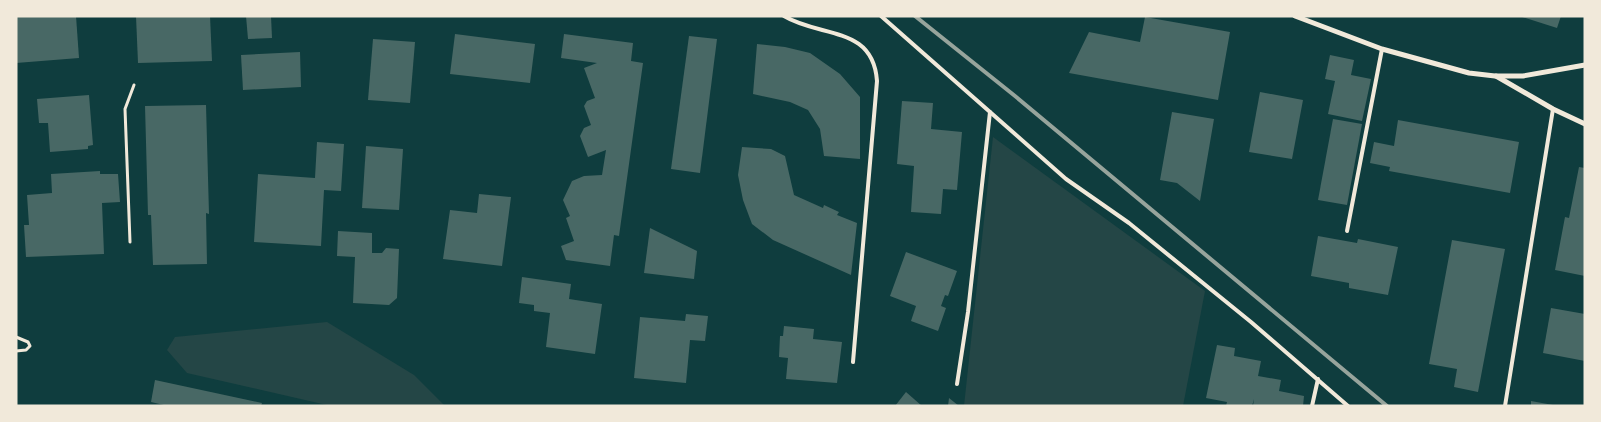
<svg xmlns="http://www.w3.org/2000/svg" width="1601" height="422" font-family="Manrope,sans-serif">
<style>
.green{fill:#244646}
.building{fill:#486865}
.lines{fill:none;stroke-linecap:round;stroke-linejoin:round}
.path{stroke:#f1e9da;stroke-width:3}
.service{stroke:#f1e9da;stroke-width:4}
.minor{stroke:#f1e9da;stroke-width:5}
.rail{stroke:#97a49c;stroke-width:4}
</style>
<rect width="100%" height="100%" fill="#0f3d3e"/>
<g class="green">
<path d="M993,137L1205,291L1183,406H964Z"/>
<path d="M327,322L414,375L445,406H331L187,373L167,350L175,337Z"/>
</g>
<g class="building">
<path d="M16,16H76L79,58L16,63Z"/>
<path d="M136,16H210L212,61L138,63Z"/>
<path d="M246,16H271L272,38L248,39Z"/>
<path d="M1519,16H1561L1557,28Z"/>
<path d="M1145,17L1230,32L1218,100L1069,73L1089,32L1140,42Z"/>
<path d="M455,34L535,44L530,83L450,74Z"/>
<path d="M564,34L633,43L631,61L643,63L619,236L614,235L610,266L566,260L561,246L574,241L566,218L570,216L563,200L572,181L584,176L602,175L606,150L588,157L580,136L584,128L591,125L584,106L587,101L595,98L584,68L597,63L561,58Z"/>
<path d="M689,36L717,39L700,173L671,169Z"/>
<path d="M373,39L415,42L410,103L368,100Z"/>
<path d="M757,44L785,47L810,53L840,74L860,97V159L824,156L820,129L808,110L790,102L753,94Z"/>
<path d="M300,52L301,87L243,90L241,55Z"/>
<path d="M1330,55L1354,60L1351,75L1371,79L1362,121L1328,114L1335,81L1325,79Z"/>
<path d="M1260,92L1303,100L1292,159L1249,152Z"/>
<path d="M89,95L93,145L88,146V149L50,152L48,123H39L37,99Z"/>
<path d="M902,101L933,103L931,129L962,132L957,190L943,189L941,214L911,212L914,166L897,164Z"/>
<path d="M206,105L209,214L206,213L207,264L153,265L151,215H148L145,106Z"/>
<path d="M1172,112L1214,119L1200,201L1177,183L1160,180Z"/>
<path d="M1333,119L1362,124L1347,205L1318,200Z"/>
<path d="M1398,120L1519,142L1510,193L1389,171L1390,167L1370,163L1374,142L1394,146Z"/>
<path d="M317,142L344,144L341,191L324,190L321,246L254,242L258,174L315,178Z"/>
<path d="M366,146L403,149L399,210L362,208Z"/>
<path d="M742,147L771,149L785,156L794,195L823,208L824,205L839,212L837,215L857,223L851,275L773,240L752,224L743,200L738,175Z"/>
<path d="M1579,167L1585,168V276L1555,270L1565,217L1569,218Z"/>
<path d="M100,171V174H118L120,202L102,203L104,254L26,257L24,225H29L27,195L52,193L51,174Z"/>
<path d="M479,194L511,197L502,266L443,259L450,210L477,213Z"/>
<path d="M650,228L697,251L694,279L644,273Z"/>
<path d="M338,231L372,233V253H382L386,248L399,249L397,298L389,305L353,303L355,257L337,256Z"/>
<path d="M1318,236L1357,243L1358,239L1398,247L1388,295L1349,288V283L1311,276Z"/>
<path d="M1452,240L1505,249L1478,392L1454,387L1457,369L1429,364Z"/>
<path d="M906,252L957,271L948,296L945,295L941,306L946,308L938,331L911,321L916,306L890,296Z"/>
<path d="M522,277L571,284L569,299L602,304L595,354L546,347L550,313L534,311V305L519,303Z"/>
<path d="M1551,308L1585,314V361L1543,353Z"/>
<path d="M686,314L708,316L705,341L690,340L686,383L634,378L640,317L685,321Z"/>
<path d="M784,326L814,329L813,339L842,342L837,383L786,379L788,358L779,357L780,336H783Z"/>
<path d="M1217,345L1235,348L1234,356L1261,361L1258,376L1281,380L1279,391L1304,396L1303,406H1253L1254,399L1252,406H1226L1227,402L1206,398Z"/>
<path d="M155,380L262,403L261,406H168L151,402Z"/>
<path d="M906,392L922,406H895Z"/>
<path d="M949,398L959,406H948Z"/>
<path d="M1531,401L1553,405V406H1531Z"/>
</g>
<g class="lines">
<g class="path">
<path d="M130,242L125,109L134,85"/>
<path d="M16,337L28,342L30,346L26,350L16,351"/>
</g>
<g class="service">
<path d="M784,16C820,38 873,25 877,81L853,362"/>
<path d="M881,16L990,112L968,312L957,384"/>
<path d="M990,112L1066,179L1129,223L1251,322L1348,406"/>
<path d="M1347,231L1382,49"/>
<path d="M1312,406L1318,379"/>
<path d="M1505,406L1553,109"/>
</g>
<g class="minor">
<path d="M1295,16L1382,49L1469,73L1495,76H1523L1585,65"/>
<path d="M1496,76L1553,109L1585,124"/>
</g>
<path class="rail" d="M915,16L1015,96L1387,406"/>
</g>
<rect width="1601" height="422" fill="none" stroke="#f1e9da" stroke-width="35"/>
</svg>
